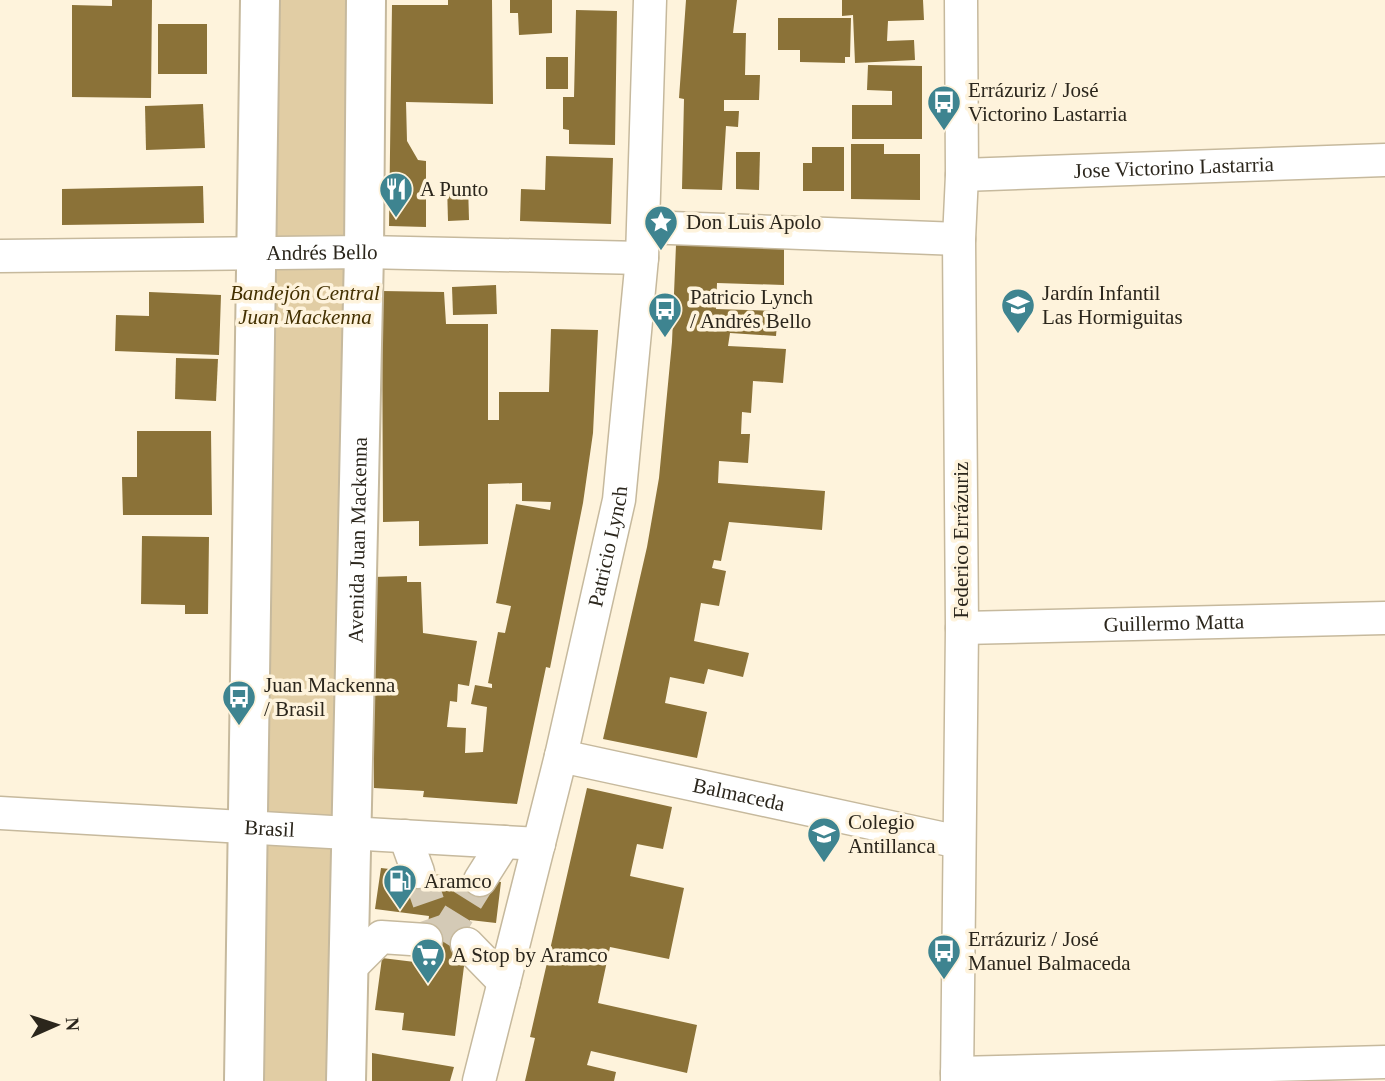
<svg xmlns="http://www.w3.org/2000/svg" width="1385" height="1081" font-family="'Times New Roman',serif">
<style>
.green{fill:#e1cda4}
.building{fill:#8b7238}
.lines{fill:none;stroke-linecap:round;stroke-linejoin:round}
.minor-tunnel{stroke:#d4cab6;stroke-width:32;stroke-dasharray:32 16;stroke-linecap:butt}
.minor-casing{stroke:#c6b99d;stroke-width:35}
.major-casing{stroke:#c6b99d;stroke-width:42}
.minor{stroke:#fff;stroke-width:32}
.major{stroke:#fff;stroke-width:38}
.labels{text-anchor:middle;stroke-width:7;stroke-linejoin:round;paint-order:stroke}
.poi-label{font-size:21px;fill:#2b261c;stroke:#fef3dc;text-anchor:start}
.street-label{font-size:21px;fill:#2b261c;stroke:#fef3dc}
.park-label{font-size:21px;font-style:italic;fill:#433000;stroke:#fef3dc}
</style>
<rect width="100%" height="100%" fill="#fef3dc"/>
<path class="green" d="M266,0H356L339,1081H252Z"/>
<g class="building">
<path d="M112,0H152L151,98L72,97V5L112,6Z"/>
<path d="M448,0H492L493,104L406,102L407,141L418,160L426,161V227L389,226L392,5H448Z"/>
<path d="M510,0H552V33L519,35L518,13H510Z"/>
<path d="M686,0H737L733,33H746L745,75H760L759,100H724V111H739L738,127L726,126L722,190L682,189L684,99L679,98Z"/>
<path d="M842,0H923L924,20L888,21L887,41L914,40L915,60L855,63L853,15L842,16Z"/>
<path d="M576,10L617,11L615,145L569,144V130L563,129V97H574Z"/>
<path d="M778,18H851L850,57H845V63L800,62V50H778Z"/>
<rect x="158" y="24" width="49" height="50"/>
<rect x="546" y="57" width="22" height="32"/>
<path d="M868,65L922,66V139H852V105H892V91L867,90Z"/>
<path d="M203,104L205,148L146,150L145,106Z"/>
<path d="M851,144H884V154H920V200L851,199Z"/>
<path d="M812,147H844V191H803V163H812Z"/>
<path d="M736,152H760L759,190L736,189Z"/>
<path d="M546,156L613,158L611,224L520,221L521,189L545,190Z"/>
<path d="M468,184L469,220L448,221L447,185Z"/>
<path d="M203,186L204,223L62,225V189Z"/>
<path d="M676,245L784,247V285L717,283L716,309L778,311L776,336L730,333L728,346L786,349L783,383L753,381L751,413L742,412L741,434H750L748,463L719,461L718,483L825,491L822,530L729,522L721,561L714,560L712,568L726,571L719,606L701,603L694,641L749,653L743,677L708,669L704,684L670,677L665,703L707,712L697,758L603,739L647,547L659,478L672,342Z"/>
<path d="M496,285L497,314L453,315L452,287Z"/>
<path d="M382,291L444,292L446,324H488V420H499V392H549L551,329L598,330L593,433L583,503L550,668L546,667L517,804L423,797L424,791L374,788L373,577L407,576V582H421L423,633L477,641L469,686L458,684L457,702L450,701L447,727L466,728L465,753L483,752L487,707L471,704L475,685L492,688V684L488,683L498,632L505,633L511,606L496,603L516,504L550,510L551,502L522,501V483L488,484V544L419,546V521L383,522Z"/>
<path d="M149,292L221,295L219,355L115,351L116,315L149,316Z"/>
<path d="M176,358L218,359L216,401L175,399Z"/>
<path d="M137,431H211L212,515H123L122,477H137Z"/>
<path d="M142,536L209,537L208,614H185V605L141,604Z"/>
<path d="M587,788L672,807L663,849L637,844L630,876L684,888L669,959L610,947L598,1003L697,1025L687,1073L591,1051L587,1065L616,1072L614,1081H525L535,1038L530,1037Z"/>
<path d="M381,868L501,882L496,923L470,920L455,1036L402,1030L404,1013L375,1010L382,958L423,963L429,916L375,909Z"/>
<path d="M372,1053L454,1067L450,1081H372Z"/>
</g>
<g class="lines">
<g class="minor-tunnel">
<path d="M418,872L442,941"/>
<path d="M442,941L480,880"/>
</g>
<g class="minor-casing">
<g id="minor">
<path id="s1" d="M962,175L1385,160"/>
<path d="M644,227L959,239"/>
<path id="s2" d="M0,256L364,252L642,258"/>
<path id="s3" d="M962,628L1385,618"/>
<path id="s4" d="M561,756L959,842"/>
<path id="s5" d="M0,813L539,844"/>
<path d="M405,836L418,872"/>
<path d="M480,880L504,842"/>
<path d="M467,944L504,982"/>
<path d="M348,970L381,937L426,940"/>
<path d="M957,1073L1385,1062"/>
<path id="s6" d="M479,1081L561,756L619,500L642,258L650,0"/>
<path d="M957,1081L962,628L959,239L962,175L961,0"/>
</g>
</g>
<g class="major-casing">
<g id="major">
<path d="M244,1081L260,0"/>
<path id="s7" d="M346,1081L364,252L366,0"/>
</g>
</g>
<use href="#minor" class="minor"/>
<use href="#major" class="major"/>
</g>
<defs>
<g id="bus-pin" transform="scale(1.75)"><path d="M0 17L-7.5 6A9.5 9.5 0 1 1 7.5 6Z" fill="#3e8490" stroke="#fef3dc"/><path d="M-5-6H5V4H4V6H2V4H-2V6H-4V4H-5ZM-3.5-4V0h7V-4ZM-3.5 1.2v1.5H-2V1.2ZM2 1.2v1.5H3.5V1.2Z" fill="#fff"/></g>
<g id="restaurant-pin" transform="scale(1.75)"><path d="M0 17L-7.5 6A9.5 9.5 0 1 1 7.5 6Z" fill="#3e8490" stroke="#fef3dc"/><path d="M-5-6h1v4h1v-4h1v4h1v-4h1v5L-1.5 .5V6h-2V.5L-5-1ZM5-6V6H3V1.5H1.5Q1.5-4 5-6Z" fill="#fff"/></g>
<g id="sight-pin" transform="scale(1.75)"><path d="M0 17L-7.5 6A9.5 9.5 0 1 1 7.5 6Z" fill="#3e8490" stroke="#fef3dc"/><path d="M0-6L1.8-2.2L6-1.7L2.9 1.2L3.7 5.4L0 3.3L-3.7 5.4L-2.9 1.2L-6-1.7L-1.8-2.2Z" fill="#fff"/></g>
<g id="school-pin" transform="scale(1.75)"><path d="M0 17L-7.5 6A9.5 9.5 0 1 1 7.5 6Z" fill="#3e8490" stroke="#fef3dc"/><path d="M0-5L7-2L0 1L-7-2ZM-4 1L0 2.5L4 1V4Q0 6-4 4Z" fill="#fff"/></g>
<g id="fuel-pin" transform="scale(1.75)"><path d="M0 17L-7.5 6A9.5 9.5 0 1 1 7.5 6Z" fill="#3e8490" stroke="#fef3dc"/><path d="M-5.5-6h7V0h2V4h1.3V-2.5L3-4.5l.8-.8L6-3V5H2.5V1h-1V6h-7ZM-4.2-4.7v3.2H.2V-4.7Z" fill="#fff"/></g>
<g id="supermarket-pin" transform="scale(1.75)"><path d="M0 17L-7.5 6A9.5 9.5 0 1 1 7.5 6Z" fill="#3e8490" stroke="#fef3dc"/><path d="M-6-5.5h2.5l.6 2H6L4.5 2H-2.5L-4.4-4H-6ZM-1.5 3.2a1.3 1.3 0 1 0 .1 0ZM3 3.2a1.3 1.3 0 1 0 .1 0Z" fill="#fff"/></g>
</defs>
<g fill-rule="evenodd">
<use href="#bus-pin" x="944" y="102"/>
<use href="#restaurant-pin" x="396" y="189"/>
<use href="#sight-pin" x="661" y="222"/>
<use href="#school-pin" x="1018" y="305"/>
<use href="#bus-pin" x="665" y="309"/>
<use href="#bus-pin" x="239" y="697"/>
<use href="#school-pin" x="824" y="834"/>
<use href="#fuel-pin" x="400" y="881"/>
<use href="#bus-pin" x="944" y="951"/>
<use href="#supermarket-pin" x="428" y="955"/>
</g>
<g class="labels">
<g class="poi-label">
<text x="968" y="97">Errázuriz / José<tspan x="968" dy="24">Victorino Lastarria</tspan></text>
<text x="420" y="196">A Punto</text>
<text x="686" y="229">Don Luis Apolo</text>
<text x="1042" y="300">Jardín Infantil<tspan x="1042" dy="24">Las Hormiguitas</tspan></text>
<text x="690" y="304">Patricio Lynch<tspan x="690" dy="24">/ Andrés Bello</tspan></text>
<text x="264" y="692">Juan Mackenna<tspan x="264" dy="24">/ Brasil</tspan></text>
<text x="848" y="829">Colegio<tspan x="848" dy="24">Antillanca</tspan></text>
<text x="424" y="888">Aramco</text>
<text x="968" y="946">Errázuriz / José<tspan x="968" dy="24">Manuel Balmaceda</tspan></text>
<text x="452" y="962">A Stop by Aramco</text>
</g>
<g class="street-label">
<text dy="7" stroke="none"><textPath href="#s1" startOffset="212">Jose Victorino Lastarria</textPath></text>
<text dy="7" stroke="none"><textPath href="#s2" startOffset="322">Andrés Bello</textPath></text>
<text transform="translate(961 540) rotate(-90)" y="7">Federico Errázuriz</text>
<text dy="7" stroke="none"><textPath href="#s7" startOffset="541">Avenida Juan Mackenna</textPath></text>
<text dy="7" stroke="none"><textPath href="#s6" startOffset="550">Patricio Lynch</textPath></text>
<text dy="7" stroke="none"><textPath href="#s3" startOffset="212">Guillermo Matta</textPath></text>
<text dy="7" stroke="none"><textPath href="#s4" startOffset="182">Balmaceda</textPath></text>
<text dy="7" stroke="none"><textPath href="#s5" startOffset="270">Brasil</textPath></text>
</g>
<g class="park-label">
<text x="305" y="300">Bandejón Central<tspan x="305" dy="24">Juan Mackenna</tspan></text>
</g>
</g>
<g transform="translate(56 1025) rotate(87)" stroke="#fef3dc" stroke-width="5" paint-order="stroke">
<path d="M0-5L12 26L0 18L-12 26Z" fill="#2b261c"/>
<text y="-10" font-size="19" font-weight="bold" text-anchor="middle" fill="#2b261c">N</text>
</g>
</svg>
